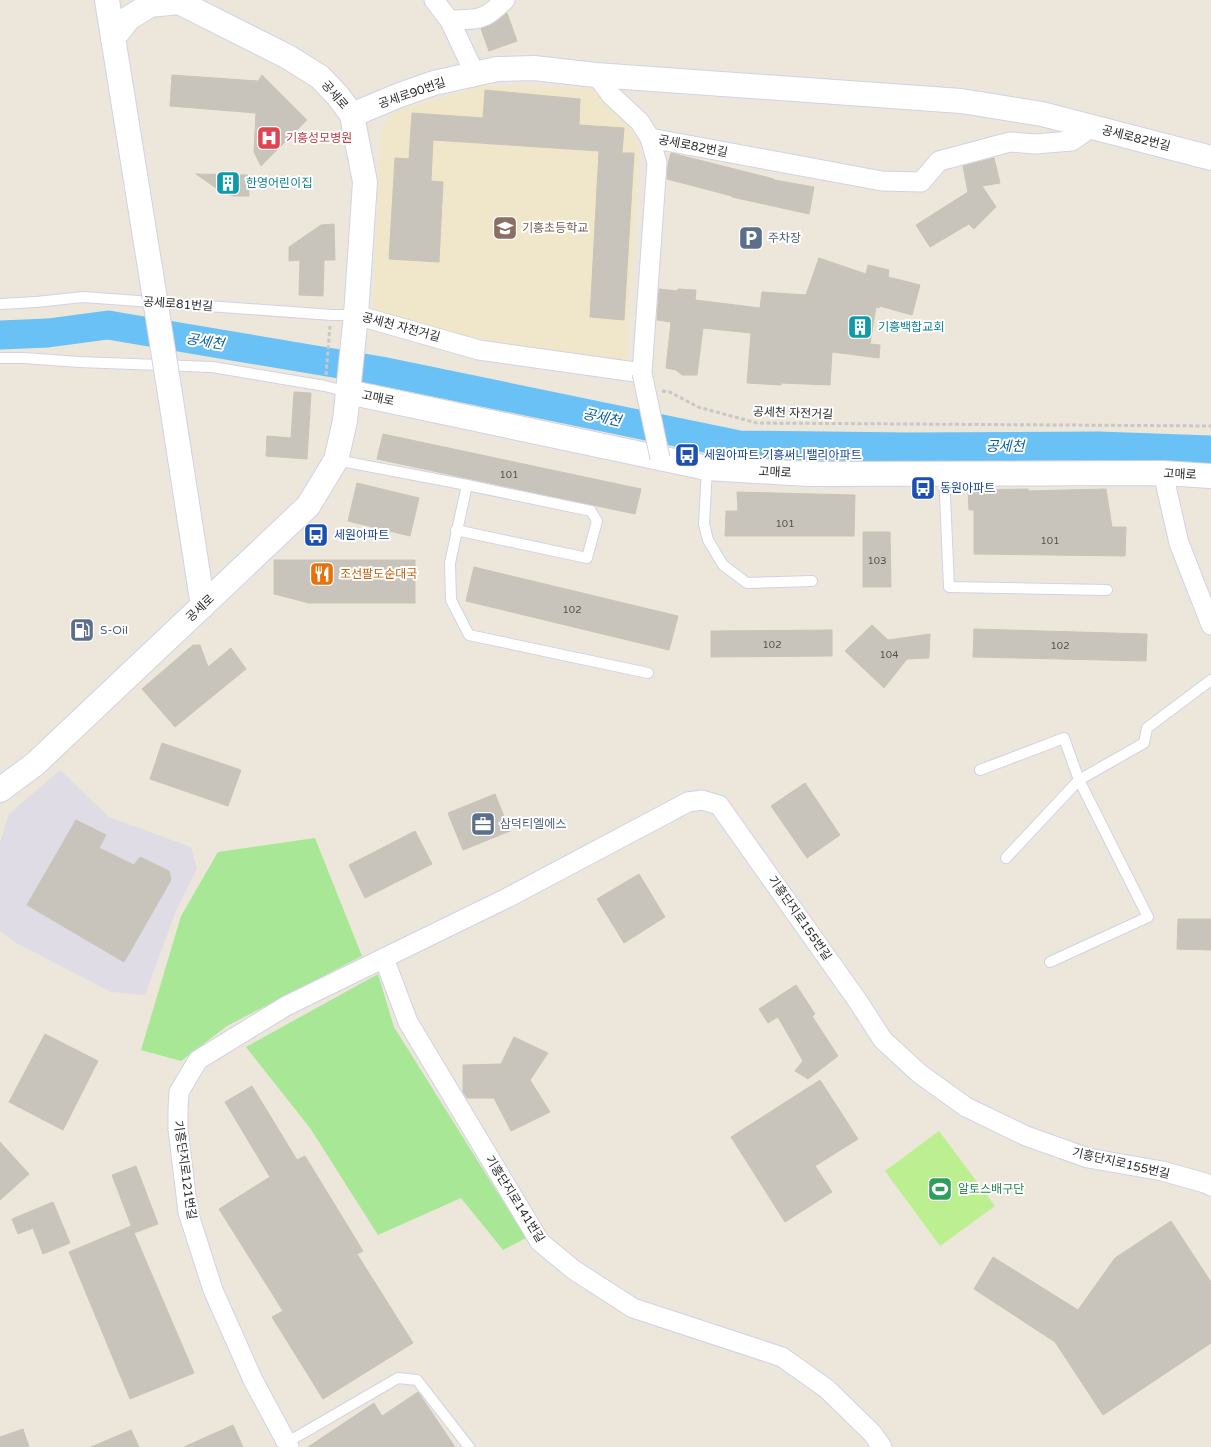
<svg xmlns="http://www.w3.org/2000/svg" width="1211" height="1447" font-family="'Varela Round','Noto Sans KR',sans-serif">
  <rect width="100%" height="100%" fill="#ede7db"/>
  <polygon fill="#e0dce5" points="60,770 109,817 191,847 197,869 176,911 145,995 111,992 16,943 0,931 0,842 9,814"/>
  <polygon fill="#f0e7ca" points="480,85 590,88 626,119 639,150 626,362 513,346 391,319 373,306 381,131 392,112 451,95"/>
  <g fill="#a8e795">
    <polygon points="315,838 362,956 227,1026 181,1061 141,1050 181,916 218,852"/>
    <polygon points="378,974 394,1027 526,1238 503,1250 461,1198 378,1235 310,1128 246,1047"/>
  </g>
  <polygon fill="#bcef90" points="939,1131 995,1206 940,1246 885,1171"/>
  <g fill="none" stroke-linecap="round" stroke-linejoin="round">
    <polyline stroke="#69c1f5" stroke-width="29" points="0,335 48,333 108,325 381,371 739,445 907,447 1098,446 1211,450"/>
  </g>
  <g fill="#c8c4bb" stroke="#c9c4b5">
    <polygon points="507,13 517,41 489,51 481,29 493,24"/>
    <polygon points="172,75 258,81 262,75 307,120 261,166 254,152 256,113 170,106"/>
    <polygon points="485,90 580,99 579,125 624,128 622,153 634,153 624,320 590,317 599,151 433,140 431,181 443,182 439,262 389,259 395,158 409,159 412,113 483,118"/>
    <polygon points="671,153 774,179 774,180 814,187 809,214 732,197 732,196 667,179 668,164"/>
    <polygon points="994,158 1000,183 982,186 996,207 974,229 969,224 930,247 916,225 968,192 963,166"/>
    <polygon points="196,174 248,175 249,196 234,196 223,193"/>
    <polygon points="334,224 335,260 324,260 323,296 299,295 300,260 289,261 289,247 321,225"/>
    <polygon points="819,258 866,274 868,265 889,270 888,277 920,285 912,315 880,306 879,308 876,307 870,344 880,345 879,358 832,352 830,385 781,383 781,385 747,383 751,333 703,328 697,375 682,375 676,370 666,368 671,322 657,320 659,289 677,291 678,289 696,290 695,300 760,308 762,292 806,295"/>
    <polygon points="294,392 311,393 307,459 266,456 267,436 291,438"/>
    <polygon points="383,434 641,489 635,514 377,459"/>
    <polygon points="357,483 419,498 410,536 348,521"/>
    <polygon points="1028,489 1028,491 1106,489 1112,527 1126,527 1125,556 974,554 974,510 969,510 968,490"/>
    <polygon points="737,492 855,495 854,536 725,536 726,511 738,511"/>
    <polygon points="863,532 890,532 891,587 863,587"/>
    <polygon points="274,560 415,560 415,603 309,603 274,594"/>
    <polygon points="474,567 678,616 669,650 466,601"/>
    <polygon points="872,625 888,640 930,634 929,658 907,659 884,688 845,651"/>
    <polygon points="974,629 1147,634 1146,661 973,657"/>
    <polygon points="832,630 832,656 711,657 711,631"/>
    <polygon points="193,645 200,645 208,667 231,648 246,669 175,727 142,689"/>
    <polygon points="162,743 241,770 228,806 150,779"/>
    <polygon points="805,783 840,835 807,858 771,806"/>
    <polygon points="495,794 510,831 463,850 448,813"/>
    <polygon points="76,820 106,835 99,848 134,865 140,857 169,871 171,880 124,962 27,905"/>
    <polygon points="415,831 432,864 365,898 349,865"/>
    <polygon points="639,874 665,917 624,943 597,899"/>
    <polygon points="1178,919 1211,919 1211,950 1177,949"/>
    <polygon points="796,985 815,1014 812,1016 838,1056 808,1079 795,1071 803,1061 778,1017 768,1023 759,1009"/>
    <polygon points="45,1034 98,1061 63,1130 9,1102"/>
    <polygon points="514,1037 548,1053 530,1080 550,1112 511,1131 494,1098 467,1098 463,1092 463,1065 501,1064"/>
    <polygon points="820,1080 858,1139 815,1166 832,1192 785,1222 731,1137"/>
    <polygon points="252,1086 297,1160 305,1156 363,1251 357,1254 413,1343 323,1399 272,1317 283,1311 219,1209 270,1177 225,1102"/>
    <polygon points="0,1142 29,1174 0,1200"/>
    <polygon points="136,1166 158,1224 134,1233 194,1373 130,1399 69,1252 131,1226 134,1233 112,1175"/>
    <polygon points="53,1202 70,1243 43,1254 33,1228 18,1234 12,1219"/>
    <polygon points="1171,1221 1211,1282 1211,1343 1103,1415 1055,1342 974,1289 993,1257 1078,1310 1115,1258"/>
    <polygon points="418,1392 455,1447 308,1447 374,1403 382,1416"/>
    <polygon points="233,1425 243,1447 184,1447"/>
    <polygon points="23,1429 29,1447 0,1447 0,1437"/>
    <polygon points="131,1430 139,1447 91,1447"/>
  </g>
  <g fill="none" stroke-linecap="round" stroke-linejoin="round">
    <defs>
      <g id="service">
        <polyline points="0,304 36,302 83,297 332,315 356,315"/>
        <polyline points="0,358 24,358 79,362 212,367 325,386 348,392"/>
        <polyline points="336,460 467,485 591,511 597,521 587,558 456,530"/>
        <polyline points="707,468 704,524 708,540 723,565 747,583 812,581"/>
        <polyline points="944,473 949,587 1107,590"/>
        <polyline points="467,485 450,563 451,600 469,635 648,673"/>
        <polyline points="980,770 1064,738 1079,780 1144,743 1147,728 1211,680"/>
        <polyline points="1006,858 1079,780 1148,917 1050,962"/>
        <polyline points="286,1443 398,1378 417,1380 469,1447"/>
      </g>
      <g id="minor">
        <polyline points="434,0 450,21 475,74"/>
        <path d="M450,21C459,19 465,20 474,19C487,18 496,8 505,0"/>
        <polyline points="596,75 611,95 640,122 650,138"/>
        <polyline points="356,315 479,350 642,373 657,163 650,138 882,181 921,182 939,161 1010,142 1035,144 1072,141 1092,127"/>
        <polyline points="1163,473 1179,543 1211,625"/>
        <polyline points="384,958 408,1022 540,1242 574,1270 633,1308 782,1357 827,1389 872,1433 882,1447"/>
        <polyline points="289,1447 253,1380 213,1290 188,1212 178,1129 178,1109 179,1092 198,1060 286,1006 507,898 688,802 702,800 719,805 857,1000 883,1040 920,1074 966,1107 1026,1136 1088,1158 1162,1171 1205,1183 1211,1186"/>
      </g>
      <g id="tertiary">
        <polyline points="107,0 151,274"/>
        <polyline points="113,38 129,18 150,5 179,2"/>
        <polyline points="352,115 397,96 434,83 497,69 534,68 596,75 961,101 1042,114 1211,158"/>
        <polyline points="348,392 707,468 808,474 1163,473 1211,476"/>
        <polyline points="170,394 203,606"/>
        <polyline points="0,790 35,764 308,506 336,460 345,421 356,315 365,182 352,115 338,96 320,77 288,57 175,0"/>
      </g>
    </defs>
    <use href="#service" stroke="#d0d2e4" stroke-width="12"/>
    <use href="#minor" stroke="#d0d2e4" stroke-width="21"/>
    <use href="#tertiary" stroke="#d0d2e4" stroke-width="26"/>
    <g stroke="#c8c8c8" stroke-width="3" stroke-dasharray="4 2.5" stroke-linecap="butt">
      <polyline points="326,375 330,326"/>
      <polyline points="662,391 670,392 698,407 757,423 1211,426"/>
    </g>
    <use href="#service" stroke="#fff" stroke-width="10"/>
    <use href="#minor" stroke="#fff" stroke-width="19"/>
    <use href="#tertiary" stroke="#fff" stroke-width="24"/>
    <defs>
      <polyline id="minor-bridge" points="642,373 660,458"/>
      <polyline id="tertiary-bridge" points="151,274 170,394"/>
    </defs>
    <use href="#minor-bridge" stroke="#d0d2e4" stroke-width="21" stroke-linecap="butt"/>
    <use href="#tertiary-bridge" stroke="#d0d2e4" stroke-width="26" stroke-linecap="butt"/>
    <use href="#minor-bridge" stroke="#fff" stroke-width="19"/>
    <use href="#tertiary-bridge" stroke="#fff" stroke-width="24"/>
  </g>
  <defs>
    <symbol id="hospital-square" viewBox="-11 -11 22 22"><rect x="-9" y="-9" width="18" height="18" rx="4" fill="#e0444e" stroke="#fff"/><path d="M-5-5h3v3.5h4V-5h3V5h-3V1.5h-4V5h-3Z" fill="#fff"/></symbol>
    <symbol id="building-square" viewBox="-11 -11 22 22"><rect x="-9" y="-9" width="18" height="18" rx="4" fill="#0f9aa8" stroke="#fff"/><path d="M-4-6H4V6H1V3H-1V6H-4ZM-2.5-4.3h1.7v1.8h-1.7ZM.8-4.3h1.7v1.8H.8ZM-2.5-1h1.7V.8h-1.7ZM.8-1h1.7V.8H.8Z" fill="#fff"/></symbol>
    <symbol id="school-square" viewBox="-11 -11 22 22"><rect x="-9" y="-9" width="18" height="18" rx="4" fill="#8d6e63" stroke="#fff"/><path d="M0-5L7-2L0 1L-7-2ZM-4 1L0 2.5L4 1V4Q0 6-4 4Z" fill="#fff"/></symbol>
    <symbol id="parking-square" viewBox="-11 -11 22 22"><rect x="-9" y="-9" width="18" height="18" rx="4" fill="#5c6f8a" stroke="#fff"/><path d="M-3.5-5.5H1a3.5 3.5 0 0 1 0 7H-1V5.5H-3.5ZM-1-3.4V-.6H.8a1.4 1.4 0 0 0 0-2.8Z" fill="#fff"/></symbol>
    <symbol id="bus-square" viewBox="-11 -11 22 22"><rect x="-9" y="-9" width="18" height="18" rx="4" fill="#1a4fb4" stroke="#fff"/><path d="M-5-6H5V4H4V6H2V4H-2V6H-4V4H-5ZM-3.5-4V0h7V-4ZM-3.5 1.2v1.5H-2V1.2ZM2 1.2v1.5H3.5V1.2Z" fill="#fff"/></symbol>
    <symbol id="restaurant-square" viewBox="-11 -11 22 22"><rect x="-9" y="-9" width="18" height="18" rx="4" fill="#e8710a" stroke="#fff"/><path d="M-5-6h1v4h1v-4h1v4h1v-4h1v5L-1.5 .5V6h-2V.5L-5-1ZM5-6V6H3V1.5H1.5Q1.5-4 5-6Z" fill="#fff"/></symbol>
    <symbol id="fuel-square" viewBox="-11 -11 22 22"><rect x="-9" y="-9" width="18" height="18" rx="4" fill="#5c6f8a" stroke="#fff"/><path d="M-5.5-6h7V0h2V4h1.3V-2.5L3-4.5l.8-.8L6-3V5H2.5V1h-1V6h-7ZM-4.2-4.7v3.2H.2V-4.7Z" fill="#fff"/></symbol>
    <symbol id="office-square" viewBox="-11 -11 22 22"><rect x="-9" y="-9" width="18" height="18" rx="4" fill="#5c6f8a" stroke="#fff"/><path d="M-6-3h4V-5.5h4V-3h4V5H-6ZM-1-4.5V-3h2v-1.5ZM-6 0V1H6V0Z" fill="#fff"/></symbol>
    <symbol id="stadium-square" viewBox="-11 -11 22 22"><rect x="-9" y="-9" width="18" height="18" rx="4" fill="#2e9e5b" stroke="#fff"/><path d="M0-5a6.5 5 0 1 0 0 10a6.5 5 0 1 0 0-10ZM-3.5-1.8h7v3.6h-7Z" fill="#fff"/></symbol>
  </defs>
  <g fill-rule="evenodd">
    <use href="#hospital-square" x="255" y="124" width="28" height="28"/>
    <use href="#building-square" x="214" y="169" width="28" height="28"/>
    <use href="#school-square" x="491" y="214" width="28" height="28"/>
    <use href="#parking-square" x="737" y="224" width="28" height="28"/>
    <use href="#building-square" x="846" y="313" width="28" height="28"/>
    <use href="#bus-square" x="673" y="441" width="28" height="28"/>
    <use href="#bus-square" x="909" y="474" width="28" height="28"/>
    <use href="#bus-square" x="302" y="521" width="28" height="28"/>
    <use href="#restaurant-square" x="308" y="560" width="28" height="28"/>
    <use href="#fuel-square" x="68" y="616" width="28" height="28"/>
    <use href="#office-square" x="469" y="810" width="28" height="28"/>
    <use href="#stadium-square" x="926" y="1175" width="28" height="28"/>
  </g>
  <g text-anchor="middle" stroke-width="4" stroke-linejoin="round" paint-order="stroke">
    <g font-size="10" fill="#52504e">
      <text x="509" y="478">101</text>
      <text x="785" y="527">101</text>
      <text x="1050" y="544">101</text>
      <text x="877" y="564">103</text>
      <text x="572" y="613">102</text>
      <text x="772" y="648">102</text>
      <text x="1060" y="649">102</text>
      <text x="889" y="658">104</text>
    </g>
    <g font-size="12" fill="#2a2a2a" stroke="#fff">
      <text transform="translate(412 93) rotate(-19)" y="4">공세로90번길</text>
      <text transform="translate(335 95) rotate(49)" y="4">공세로</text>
      <text transform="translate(1136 138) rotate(14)" y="4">공세로82번길</text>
      <text transform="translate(693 146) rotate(11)" y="4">공세로82번길</text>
      <text transform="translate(178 304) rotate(4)" y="4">공세로81번길</text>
      <text transform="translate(401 327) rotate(15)" y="4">공세천 자전거길</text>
      <text transform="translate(378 398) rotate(12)" y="4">고매로</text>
      <text transform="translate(793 413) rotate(2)" y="4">공세천 자전거길</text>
      <text transform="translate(775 472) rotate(3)" y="4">고매로</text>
      <text transform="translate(1180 474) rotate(3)" y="4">고매로</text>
      <text transform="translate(200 608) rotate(-43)" y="4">공세로</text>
      <text transform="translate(800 918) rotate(55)" y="4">기흥단지로155번길</text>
      <text transform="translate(1121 1163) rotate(13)" y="4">기흥단지로155번길</text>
      <text transform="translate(185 1170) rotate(82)" y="4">기흥단지로121번길</text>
      <text transform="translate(515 1199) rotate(58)" y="4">기흥단지로141번길</text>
    </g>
    <g font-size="12" fill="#be3a42" stroke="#fff" text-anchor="start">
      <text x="286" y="142">기흥성모병원</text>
    </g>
    <g font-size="12" fill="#0d838f" stroke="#fff" text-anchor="start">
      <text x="246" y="187">한영어린이집</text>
      <text x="878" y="331">기흥백합교회</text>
    </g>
    <g font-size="12" fill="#785e54" stroke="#fff" text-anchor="start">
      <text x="522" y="232">기흥초등학교</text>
    </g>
    <g font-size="12" fill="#4e5e75" stroke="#fff" text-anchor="start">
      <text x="768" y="242">주차장</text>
      <text x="100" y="634">S-Oil</text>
      <text x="500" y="828">삼덕티엘에스</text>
    </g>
    <g font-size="12" fill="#164399" stroke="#fff" text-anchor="start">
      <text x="704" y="459">세원아파트.기흥써니밸리아파트</text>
      <text x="940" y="492">동원아파트</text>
      <text x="334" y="539">세원아파트</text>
    </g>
    <g font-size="12" fill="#c56008" stroke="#fff" text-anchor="start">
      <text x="340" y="578">조선팔도순대국</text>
    </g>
    <g font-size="12" fill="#27864d" stroke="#fff" text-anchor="start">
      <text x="958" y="1193">알토스배구단</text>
    </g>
    <g font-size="14" font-style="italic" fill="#065ca2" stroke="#fff">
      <text transform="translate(205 341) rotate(9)" y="5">공세천</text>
      <text transform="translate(602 417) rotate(12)" y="5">공세천</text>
      <text x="1005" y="451">공세천</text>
    </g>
  </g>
</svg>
